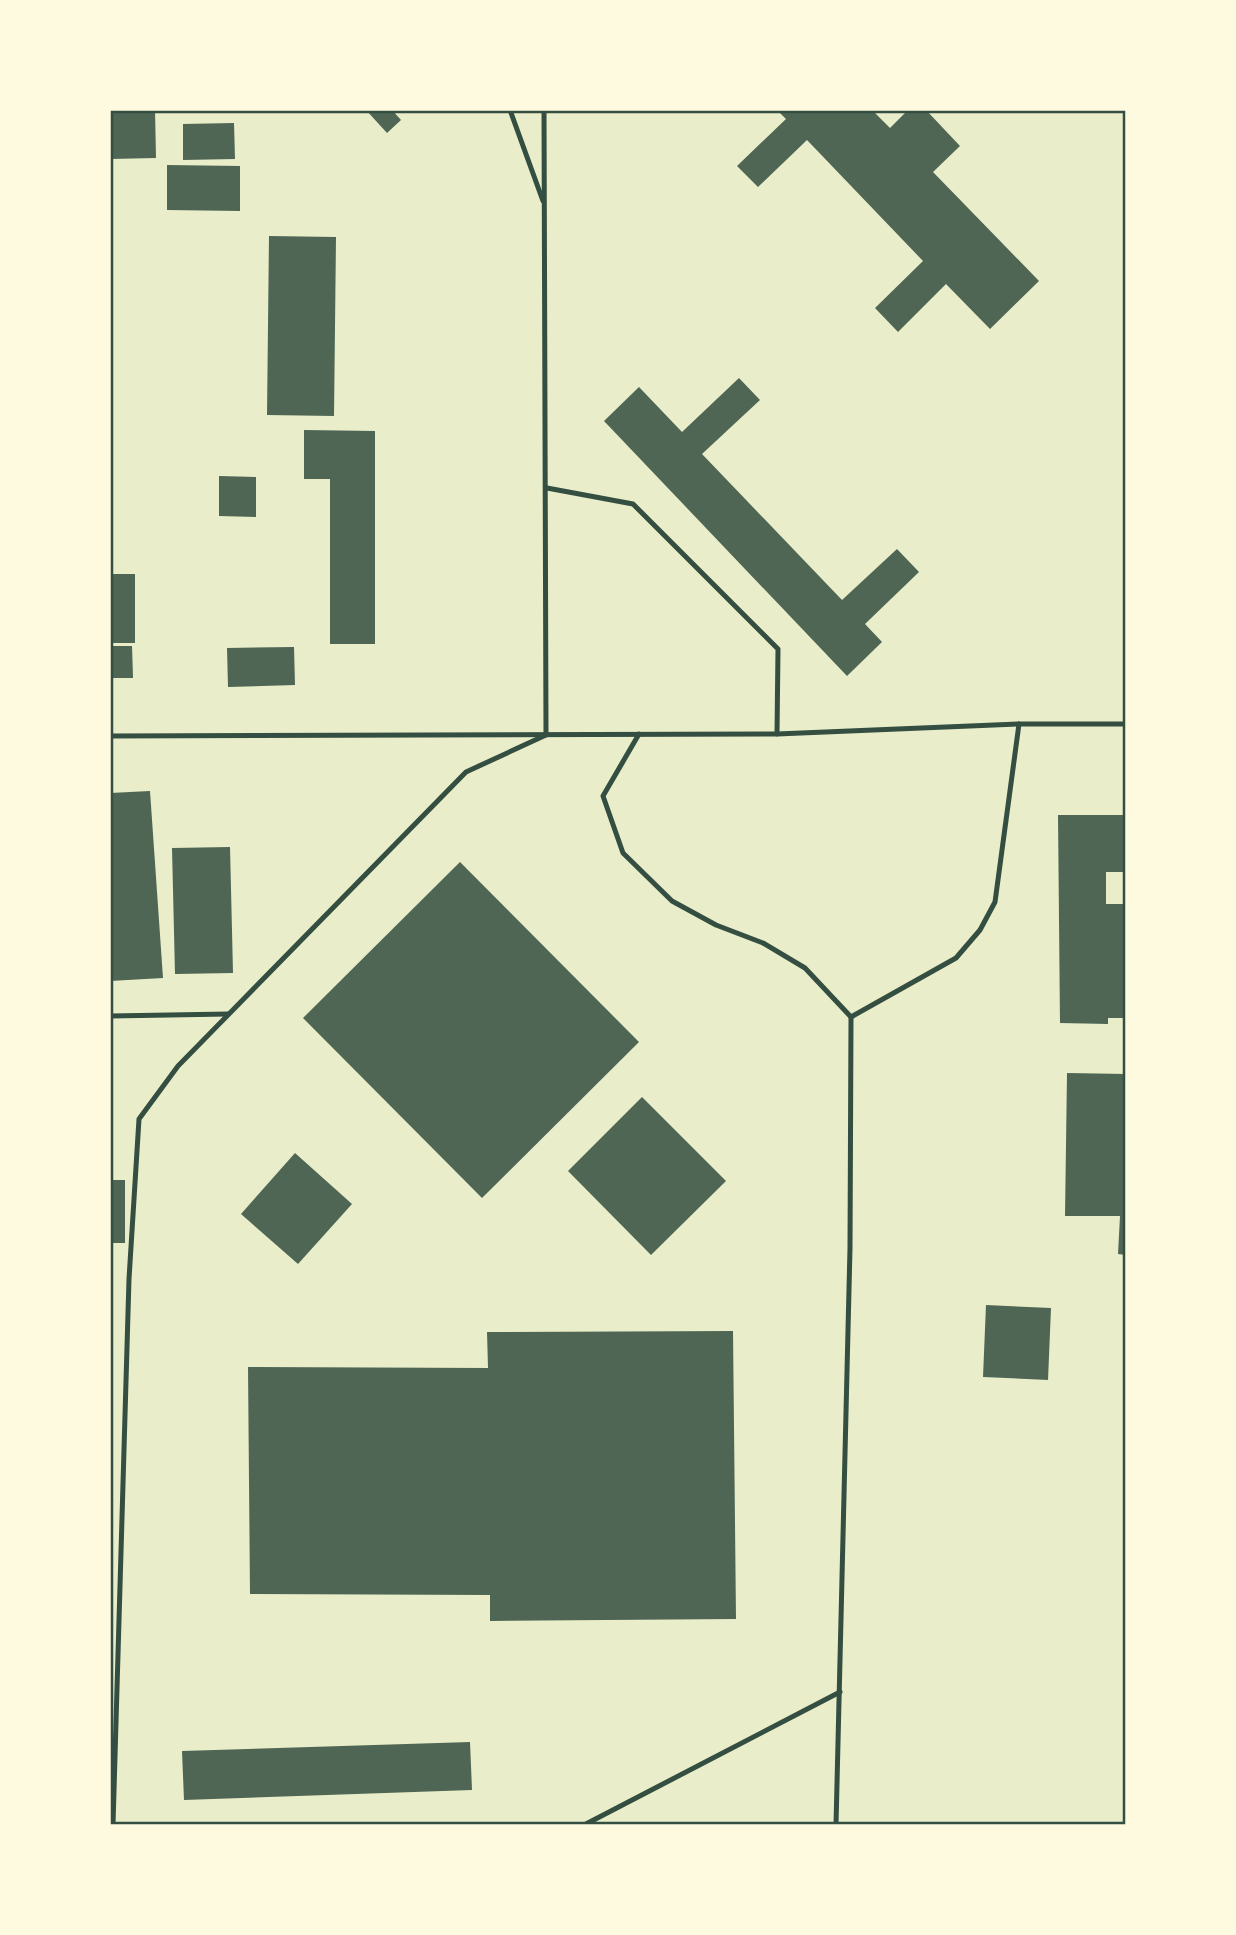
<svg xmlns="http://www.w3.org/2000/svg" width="1236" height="1935" font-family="Quicksand,sans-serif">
  <rect width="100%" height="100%" fill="#e9edc9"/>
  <g fill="#4f6655">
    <polygon points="110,110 155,110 156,158 110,159"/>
    <polygon points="366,110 392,110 401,120 387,133"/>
    <polygon points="777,110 872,110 890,128 908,110 926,110 960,146 933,172 1039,281 990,329 946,284 898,332 875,308 923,261 807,140 758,187 737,166 786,119"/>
    <polygon points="234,123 235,159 183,160 183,124"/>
    <polygon points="167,165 240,166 240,211 167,210"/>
    <polygon points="269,236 336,237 334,416 267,415"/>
    <polygon points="739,378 760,400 702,454 842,600 897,549 919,572 865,624 882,642 847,676 604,421 639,387 682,432"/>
    <polygon points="304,430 375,431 375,644 330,644 330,479 304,479"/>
    <polygon points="219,476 256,477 256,517 219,516"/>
    <rect x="110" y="574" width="25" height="69"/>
    <polygon points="110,646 132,646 133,678 110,678"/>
    <polygon points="294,647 295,685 228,687 227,648"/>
    <polygon points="150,791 163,978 110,981 110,793"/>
    <polygon points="1058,815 1126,815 1126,872 1106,872 1106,904 1126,904 1126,1018 1108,1018 1108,1024 1060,1023"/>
    <polygon points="230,847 233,973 175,974 172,848"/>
    <polygon points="460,862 639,1042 482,1198 303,1018"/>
    <polygon points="1067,1073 1126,1074 1126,1255 1118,1254 1120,1216 1065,1216"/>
    <polygon points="642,1097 726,1181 651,1255 568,1171"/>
    <polygon points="295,1153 352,1204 298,1264 241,1214"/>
    <rect x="110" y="1180" width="15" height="63"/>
    <polygon points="986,1305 1051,1308 1048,1380 983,1377"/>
    <polygon points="733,1331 736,1619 490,1621 490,1595 250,1594 248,1367 488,1368 487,1332"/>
    <polygon points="470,1742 472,1790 184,1800 182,1751"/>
  </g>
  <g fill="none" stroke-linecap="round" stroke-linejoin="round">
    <g stroke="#344e41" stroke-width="5">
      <polyline points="510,110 543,201"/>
      <polyline points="544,110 546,735"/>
      <polyline points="547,488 633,504 778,649 777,734"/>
      <polyline points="639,734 603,796 623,853 672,901 716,925 763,943 805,968 851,1017 850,1248 836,1825"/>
      <polyline points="110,736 777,734 1019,724 1126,724"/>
      <polyline points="110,1016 228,1014"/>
      <polyline points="851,1017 956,958 980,930 995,902 1019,724"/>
      <polyline points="113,1825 129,1279 139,1119 178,1066 466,772 546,735"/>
      <polyline points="584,1825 840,1692"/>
    </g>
  </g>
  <rect width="1236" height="1935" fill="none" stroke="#fefae0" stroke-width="224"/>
  <rect x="112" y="112" width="1012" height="1711" fill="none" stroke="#344e41" stroke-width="2.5"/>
</svg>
